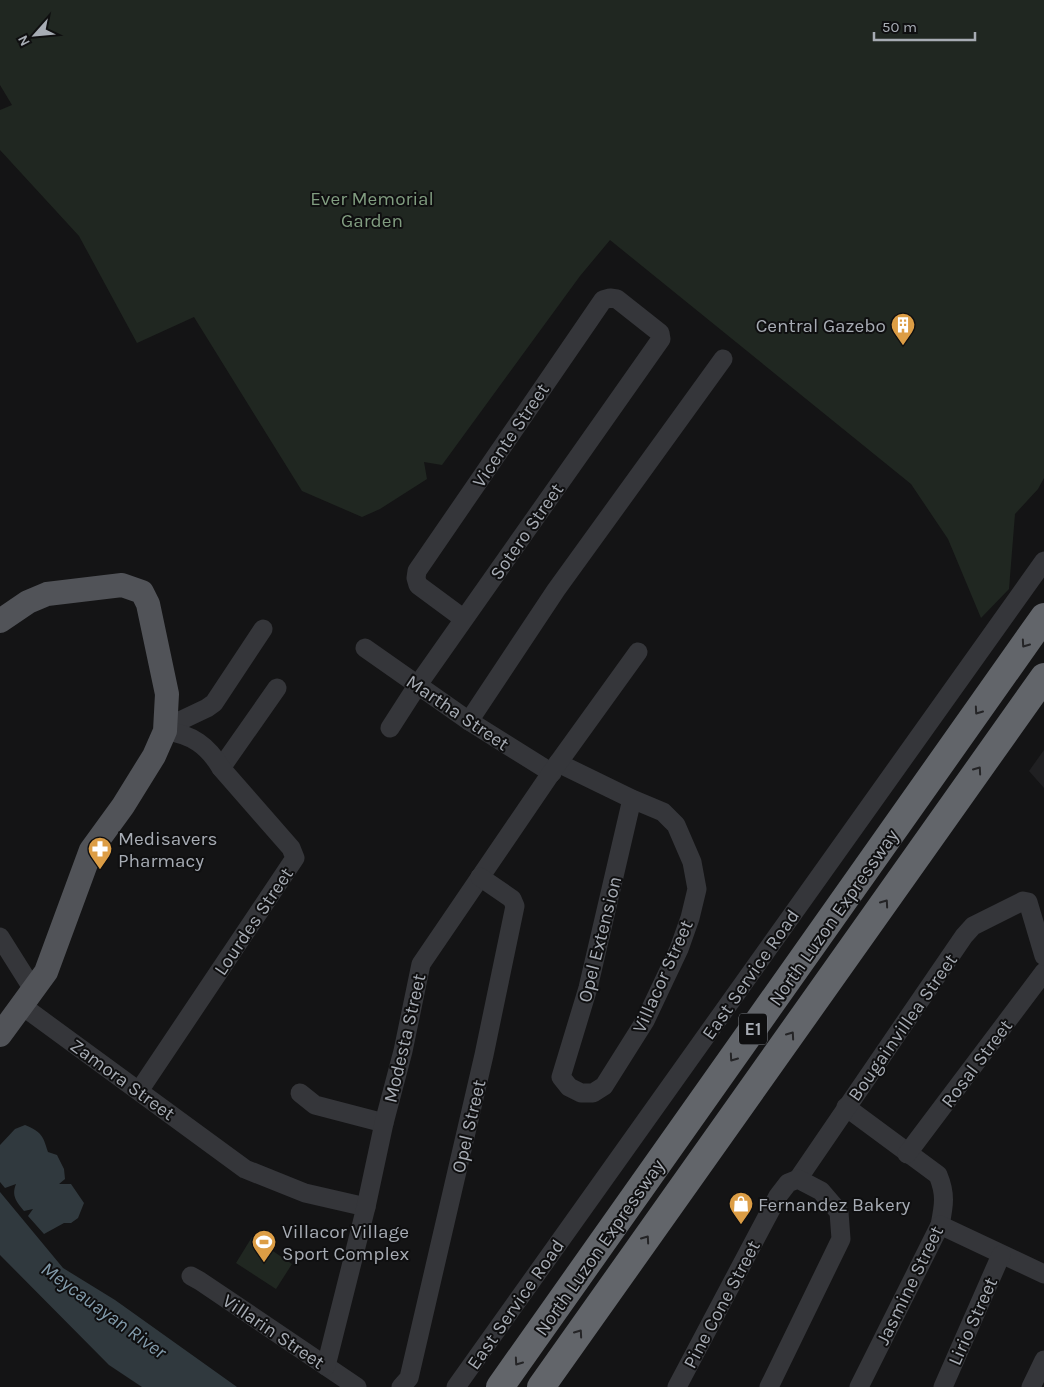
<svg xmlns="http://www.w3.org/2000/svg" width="1044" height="1387" font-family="Karla,sans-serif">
  <rect width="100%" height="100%" fill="#141415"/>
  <polygon fill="#202022" points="1044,750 1044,788 1029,771"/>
  <g fill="#202721">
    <polygon points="0,0 1044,0 1044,478 1038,489 1015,514 1009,589 981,618 948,539 911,484 610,240 580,276 442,465 424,462 427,479 380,509 362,517 302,491 194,317 137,343 79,236 0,150 0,110 12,105 0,85"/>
    <polygon points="252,1237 292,1264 276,1289 236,1263"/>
  </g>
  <g fill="#30393e">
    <path d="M25,1125C42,1132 43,1136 48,1152L57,1155L64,1169L65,1179L59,1184H71L84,1203L78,1218L71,1223H64L44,1234L28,1216L33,1209L24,1211C17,1202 11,1196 16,1184L5,1188L0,1182V1145L15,1129Z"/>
    <polygon points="0,1192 63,1268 115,1300 237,1387 142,1387 109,1365 0,1255"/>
  </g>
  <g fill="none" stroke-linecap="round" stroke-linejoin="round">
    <g stroke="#35363a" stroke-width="19">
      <polyline points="365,648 469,721 552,773"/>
      <polyline points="469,721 556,590 723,359"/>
      <polyline points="167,727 207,708 214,703 263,629"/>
      <polyline points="390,728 417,686 661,339 660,333 617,299 610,298 603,300 417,571 416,578 418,585 464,619"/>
      <polyline points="558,763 632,799 663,812 676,825 692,862 697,889 690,918 679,949 645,1021 604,1086 593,1093 581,1093 569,1087 561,1077 588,988 632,799"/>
      <polyline points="221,768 277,688"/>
      <polyline points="0,937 34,991"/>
      <polyline points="21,1005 245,1169 305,1193 366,1207"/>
      <path d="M139,1091L295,858L291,848L221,768C208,746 192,734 165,731"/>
      <polyline points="300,1093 315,1105 384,1123"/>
      <path d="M846,1107L938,1175C946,1194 944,1205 940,1225L859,1387"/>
      <polyline points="907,1154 1044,972"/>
      <polyline points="798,1179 964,936 973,926 1023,901 1028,902 1044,956"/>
      <polyline points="940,1225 1044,1274"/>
      <polyline points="191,1276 200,1281 357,1387"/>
      <polyline points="326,1366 366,1207 384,1123 403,1051 421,964 558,763 638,652"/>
      <polyline points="401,1387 409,1378 484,1055 515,906 512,899 480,877"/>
      <polyline points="456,1387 1044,561"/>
      <polyline points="677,1387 778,1196 788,1183 798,1179 821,1191 839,1212 841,1239 769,1387"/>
      <polyline points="943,1387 1001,1255"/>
      <polyline points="1031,1387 1044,1360"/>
    </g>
    <polyline stroke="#515358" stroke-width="24" points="0,621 28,602 47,594 122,585 142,592 148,604 167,694 165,731 154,756 123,806 91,850 46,972 0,1035"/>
    <g stroke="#62656a" stroke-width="28">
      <polyline points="500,1387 1044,617"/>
      <polyline points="541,1387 1044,677"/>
    </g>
  </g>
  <defs><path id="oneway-chevron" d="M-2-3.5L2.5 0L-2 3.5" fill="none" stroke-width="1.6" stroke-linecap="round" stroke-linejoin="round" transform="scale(1.25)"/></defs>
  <g stroke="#242426">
    <use href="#oneway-chevron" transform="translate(1025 644) rotate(125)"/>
    <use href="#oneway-chevron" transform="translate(978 711) rotate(125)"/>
    <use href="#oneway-chevron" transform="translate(978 770) rotate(-55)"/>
    <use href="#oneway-chevron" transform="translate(885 903) rotate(-55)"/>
    <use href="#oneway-chevron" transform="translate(791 1035) rotate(-55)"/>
    <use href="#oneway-chevron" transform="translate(733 1058) rotate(125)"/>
    <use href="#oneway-chevron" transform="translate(646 1239) rotate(-55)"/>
    <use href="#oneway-chevron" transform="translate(579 1333) rotate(-55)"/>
    <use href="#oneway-chevron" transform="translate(518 1362) rotate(125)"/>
  </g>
  <defs>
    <symbol id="building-pin" viewBox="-11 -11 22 30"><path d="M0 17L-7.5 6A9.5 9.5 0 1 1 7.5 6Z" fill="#dc9d45" stroke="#0f0f10"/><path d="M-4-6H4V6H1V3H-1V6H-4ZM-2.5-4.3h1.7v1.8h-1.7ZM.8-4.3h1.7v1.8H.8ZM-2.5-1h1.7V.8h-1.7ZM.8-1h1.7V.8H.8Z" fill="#fff"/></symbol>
    <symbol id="pharmacy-pin" viewBox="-11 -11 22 30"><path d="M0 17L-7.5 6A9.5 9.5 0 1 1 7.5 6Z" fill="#dc9d45" stroke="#0f0f10"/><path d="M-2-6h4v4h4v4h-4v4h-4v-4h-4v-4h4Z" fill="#fff"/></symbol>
    <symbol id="shop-pin" viewBox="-11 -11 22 30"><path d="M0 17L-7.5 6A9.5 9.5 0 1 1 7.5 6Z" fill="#dc9d45" stroke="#0f0f10"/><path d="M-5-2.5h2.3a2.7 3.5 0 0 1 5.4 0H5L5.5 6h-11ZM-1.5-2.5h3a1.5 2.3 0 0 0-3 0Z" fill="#fff"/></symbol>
    <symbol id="stadium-pin" viewBox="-11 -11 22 30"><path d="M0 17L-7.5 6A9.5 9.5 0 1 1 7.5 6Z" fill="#dc9d45" stroke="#0f0f10"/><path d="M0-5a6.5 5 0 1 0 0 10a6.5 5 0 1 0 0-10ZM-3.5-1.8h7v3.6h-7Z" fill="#fff"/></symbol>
  </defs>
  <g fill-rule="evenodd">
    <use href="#building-pin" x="889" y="311" width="28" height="38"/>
    <use href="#pharmacy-pin" x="86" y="835" width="28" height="38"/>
    <use href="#shop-pin" x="727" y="1190" width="28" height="38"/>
    <use href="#stadium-pin" x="250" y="1228" width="28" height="38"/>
  </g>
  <g text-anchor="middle" stroke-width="4" stroke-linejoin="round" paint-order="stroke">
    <rect fill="#0f0f10" stroke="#797d83" stroke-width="1" x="739" y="1013.5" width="28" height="31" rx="4"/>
    <g font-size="18" font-weight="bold" fill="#a7acb4">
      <text x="753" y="1035">E1</text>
    </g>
    <g font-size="19" fill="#819d80" stroke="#0f0f10">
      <text x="372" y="205">Ever Memorial<tspan x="372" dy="22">Garden</tspan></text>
    </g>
    <g font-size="19" fill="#a7acb4" stroke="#0f0f10" text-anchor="start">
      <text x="886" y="332" text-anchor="end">Central Gazebo</text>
      <text x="118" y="845">Medisavers<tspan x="118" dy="22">Pharmacy</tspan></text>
      <text x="758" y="1211">Fernandez Bakery</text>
      <text x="282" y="1238">Villacor Village<tspan x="282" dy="22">Sport Complex</tspan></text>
    </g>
    <g font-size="19" fill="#a7acb4" stroke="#0f0f10">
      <text transform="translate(510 435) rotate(-56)" y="7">Vicente Street</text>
      <text transform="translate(526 531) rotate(-55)" y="7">Sotero Street</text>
      <text transform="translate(458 712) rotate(34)" y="7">Martha Street</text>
      <text transform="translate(833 917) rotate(-55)" y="7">North Luzon Expressway</text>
      <text transform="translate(253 921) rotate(-56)" y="7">Lourdes Street</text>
      <text transform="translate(599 939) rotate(-76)" y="7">Opel Extension</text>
      <text transform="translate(750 974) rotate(-55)" y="7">East Service Road</text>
      <text transform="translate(662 976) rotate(-66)" y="7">Villacor Street</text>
      <text transform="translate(902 1027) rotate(-55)" y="7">Bougainvillea Street</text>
      <text transform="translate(404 1038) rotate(-77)" y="7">Modesta Street</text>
      <text transform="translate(976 1063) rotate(-53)" y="7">Rosal Street</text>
      <text transform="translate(123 1079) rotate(36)" y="7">Zamora Street</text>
      <text transform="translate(468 1126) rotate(-77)" y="7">Opel Street</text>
      <text transform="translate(599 1247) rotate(-55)" y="7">North Luzon Expressway</text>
      <text transform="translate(909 1285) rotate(-64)" y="7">Jasmine Street</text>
      <text transform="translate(515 1304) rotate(-55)" y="7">East Service Road</text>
      <text transform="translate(721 1304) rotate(-62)" y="7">Pine Cone Street</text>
      <text transform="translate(972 1321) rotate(-66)" y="7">Lirio Street</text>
      <text transform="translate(274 1331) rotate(34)" y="7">Villarin Street</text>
    </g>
    <g font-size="20" font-style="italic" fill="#829bab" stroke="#0f0f10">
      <text transform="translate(104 1310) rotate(36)" y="7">Meycauayan River</text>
    </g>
  </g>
  <g transform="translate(35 35) rotate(243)" stroke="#0f0f10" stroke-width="4" paint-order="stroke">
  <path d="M0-4L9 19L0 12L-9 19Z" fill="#a7acb4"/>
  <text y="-8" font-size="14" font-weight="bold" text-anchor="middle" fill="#a7acb4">N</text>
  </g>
  <path d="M874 32v8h101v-8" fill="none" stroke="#a7acb4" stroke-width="2.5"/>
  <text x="882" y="32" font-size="15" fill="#a7acb4" stroke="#0f0f10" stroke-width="4" paint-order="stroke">50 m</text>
</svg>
